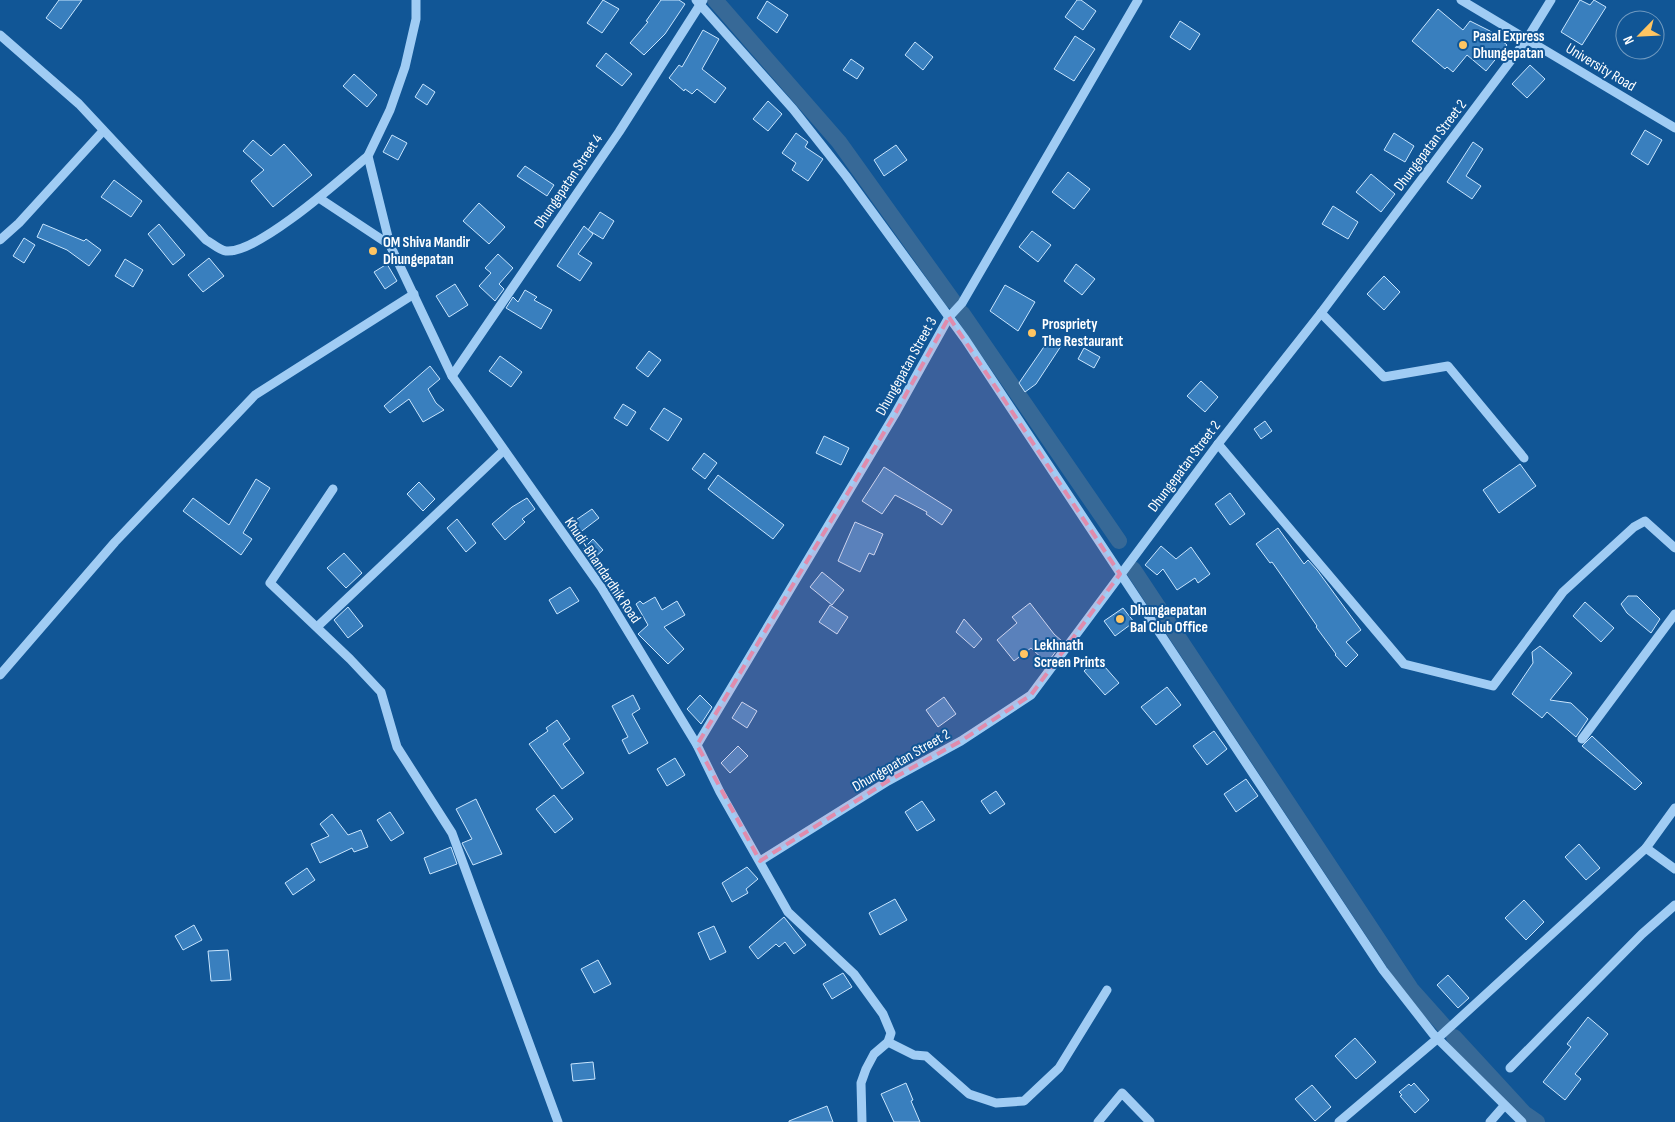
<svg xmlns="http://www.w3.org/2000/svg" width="1675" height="1122" font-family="'Sofia Sans Condensed',sans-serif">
  <rect width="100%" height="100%" fill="#115696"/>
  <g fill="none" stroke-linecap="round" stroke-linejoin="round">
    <g stroke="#376997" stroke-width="16">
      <polyline points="715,0 839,142 953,301"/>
      <polyline points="962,313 1119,541"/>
      <polyline points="1133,569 1411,989 1444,1026"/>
      <polyline points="1454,1037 1524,1113 1537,1122"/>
    </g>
  </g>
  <g fill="#397fbe" stroke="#c8e5fe">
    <polygon points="59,0 82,0 61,29 46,18"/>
    <polygon points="603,0 619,9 602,33 587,23"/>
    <polygon points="661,0 679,0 685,4 665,34 644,55 630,43 648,22 646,21"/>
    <polygon points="1077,0 1081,0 1096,11 1083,30 1065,17"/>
    <polygon points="1580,0 1590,5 1594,0 1606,7 1582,45 1561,32"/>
    <polygon points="767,1 788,15 777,33 757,18"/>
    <polygon points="1438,9 1463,30 1470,21 1490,31 1507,45 1486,71 1467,55 1453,72 1447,67 1445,69 1412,41"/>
    <polygon points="1180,21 1200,34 1190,50 1170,37"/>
    <polygon points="703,30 719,39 702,69 726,88 715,103 697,89 692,94 685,89 684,91 669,78 679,65 682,67"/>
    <polygon points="1075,36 1095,49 1074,81 1054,69"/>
    <polygon points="915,42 933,57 923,70 905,55"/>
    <polygon points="606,53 632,74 622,86 596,66"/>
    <polygon points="851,59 864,68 857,79 843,70"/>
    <polygon points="1530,65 1545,79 1527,98 1512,84"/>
    <polygon points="354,74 377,95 367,107 343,86"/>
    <polygon points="423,84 435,92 427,105 415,97"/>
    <polygon points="768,101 782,114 768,131 753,119"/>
    <polygon points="1645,130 1662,140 1648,165 1631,154"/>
    <polygon points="796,133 808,142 805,147 823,159 808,181 792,170 796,163 782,153"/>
    <polygon points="1394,133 1414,146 1405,162 1384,150"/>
    <polygon points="392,135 407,143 398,160 383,152"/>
    <polygon points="253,140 271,156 284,144 312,175 273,207 251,181 264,170 243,151"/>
    <polygon points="1473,142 1483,149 1466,176 1481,186 1472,199 1447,182"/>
    <polygon points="896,145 907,160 884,176 874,160"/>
    <polygon points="525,166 554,185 547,196 517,176"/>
    <polygon points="1068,172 1090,189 1074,209 1052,192"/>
    <polygon points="1371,174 1395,194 1381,212 1356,192"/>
    <polygon points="114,180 142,201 131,217 101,197"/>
    <polygon points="479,203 505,227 489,244 463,221"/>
    <polygon points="1333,206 1358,222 1348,239 1322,224"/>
    <polygon points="600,212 614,221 603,239 588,230"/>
    <polygon points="43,224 84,241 86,239 101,250 89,266 67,250 37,237"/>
    <polygon points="159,224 185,255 173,265 148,234"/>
    <polygon points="584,226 593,234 578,254 592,263 580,281 557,266"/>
    <polygon points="1032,231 1051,245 1038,262 1019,247"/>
    <polygon points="24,238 35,245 24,263 13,256"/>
    <polygon points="498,254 513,268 499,284 504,289 495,301 479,286 491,273 485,268"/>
    <polygon points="209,258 224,276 203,292 188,275"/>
    <polygon points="125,259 143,270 133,287 115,276"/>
    <polygon points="387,264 397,281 385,289 374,272"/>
    <polygon points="1076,264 1095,279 1082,295 1064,281"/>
    <polygon points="1384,276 1400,292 1384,310 1367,294"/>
    <polygon points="455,284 468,305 449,317 436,296"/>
    <polygon points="1005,285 1035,302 1018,331 990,311"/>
    <polygon points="525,290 537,297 534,300 552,310 541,329 506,308 513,297 518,302"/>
    <polygon points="1050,338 1061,346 1036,384 1025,392 1019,383"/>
    <polygon points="1084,348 1100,357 1094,368 1078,359"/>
    <polygon points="649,351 661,360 648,377 636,368"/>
    <polygon points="500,356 522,372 511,387 489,371"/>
    <polygon points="430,366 440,379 428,389 436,403 444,410 423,422 409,399 390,413 384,406"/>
    <polygon points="1201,381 1218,397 1205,412 1187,396"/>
    <polygon points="623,404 636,412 627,426 614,418"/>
    <polygon points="664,408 682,419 668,441 650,429"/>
    <polygon points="1265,421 1272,431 1261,439 1254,429"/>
    <polygon points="824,436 849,448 841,465 816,453"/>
    <polygon points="704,453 717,463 705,479 692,469"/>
    <polygon points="1520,464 1536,486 1499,513 1483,490"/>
    <polygon points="884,467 952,510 942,525 926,514 927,512 895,495 882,514 862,501"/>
    <polygon points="718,475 784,525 773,539 708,489"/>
    <polygon points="256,479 270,488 243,533 252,539 241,555 183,511 193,498 229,525"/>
    <polygon points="419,482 435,499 423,511 407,494"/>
    <polygon points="1230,493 1245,514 1230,525 1215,504"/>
    <polygon points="527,498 535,509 522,519 525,522 505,540 492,524 512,507"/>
    <polygon points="592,509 599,518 578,534 570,524"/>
    <polygon points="457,519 476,543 466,552 447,528"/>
    <polygon points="855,522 883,534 874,555 869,553 860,572 838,561"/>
    <polygon points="1278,528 1304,564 1308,560 1317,570 1361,630 1346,642 1358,655 1346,667 1335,655 1336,654 1316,627 1317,626 1272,562 1270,563 1256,544"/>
    <polygon points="593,539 603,550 593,559 583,549"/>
    <polygon points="1161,546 1176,559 1191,547 1210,574 1198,583 1195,578 1177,590 1163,569 1157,575 1145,565"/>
    <polygon points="344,553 362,573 346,588 327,568"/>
    <polygon points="822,572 844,590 832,605 810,587"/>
    <polygon points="570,587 579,601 557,614 549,600"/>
    <polygon points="1628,596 1637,596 1660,619 1651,633 1627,613 1621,604"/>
    <polygon points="655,597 662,610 677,601 685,615 664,627 684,649 668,664 638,634 648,625 636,604 640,601 643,604"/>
    <polygon points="1585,602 1614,628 1601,642 1573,616"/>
    <polygon points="1030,603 1054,634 1063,642 1047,663 1031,648 1014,661 997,640 1017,623 1012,617"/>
    <polygon points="830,605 848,617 837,634 819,622"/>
    <polygon points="348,607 363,626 348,638 334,620"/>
    <polygon points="1123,608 1134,622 1115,636 1104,621"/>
    <polygon points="964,619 982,639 974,648 956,632"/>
    <polygon points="1540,646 1572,673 1550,700 1571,703 1588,719 1576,737 1547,712 1542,718 1512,694 1533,663 1532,652"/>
    <polygon points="1098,659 1119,683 1105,695 1084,671"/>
    <polygon points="1167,687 1181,705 1156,725 1141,707"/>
    <polygon points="633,695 640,709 632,714 648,743 629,754 622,740 628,737 612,706"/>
    <polygon points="700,695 712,707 701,724 687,709"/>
    <polygon points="944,697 956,714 938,727 926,710"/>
    <polygon points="742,702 757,711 747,728 732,718"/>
    <polygon points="557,720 570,739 563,744 584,773 562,789 529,744 548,731 546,728"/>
    <polygon points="1214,731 1227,749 1207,765 1193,746"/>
    <polygon points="1592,736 1642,783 1635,790 1582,746"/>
    <polygon points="738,746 748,756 730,773 721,763"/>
    <polygon points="675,758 685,775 667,786 657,769"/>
    <polygon points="1246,779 1258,796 1236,812 1224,794"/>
    <polygon points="996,791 1005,804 990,814 981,801"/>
    <polygon points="554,795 573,819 555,833 536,809"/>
    <polygon points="476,799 502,854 473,865 462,843 472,839 456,809"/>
    <polygon points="922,801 935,820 917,831 905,812"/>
    <polygon points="390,812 404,833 391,841 377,820"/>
    <polygon points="332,814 348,835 361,830 368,847 354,852 352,848 320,863 311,844 329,836 320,824"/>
    <polygon points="1579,844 1600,868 1586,880 1565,857"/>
    <polygon points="451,847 457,864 430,874 424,858"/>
    <polygon points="747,867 758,879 746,889 748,893 732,902 722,883"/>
    <polygon points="307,868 315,880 293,895 285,883"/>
    <polygon points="895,899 907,920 880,935 869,913"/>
    <polygon points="1524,900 1544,922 1526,940 1505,918"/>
    <polygon points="784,917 806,945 794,954 785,942 779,947 776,944 758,959 749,947"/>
    <polygon points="194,925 202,940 183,950 175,936"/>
    <polygon points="714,926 726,952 710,960 698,933"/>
    <polygon points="228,950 231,980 211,981 208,951"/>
    <polygon points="598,960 611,984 594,993 581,969"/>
    <polygon points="843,973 852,987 832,999 823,984"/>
    <polygon points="1448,975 1469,998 1458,1008 1437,985"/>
    <polygon points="1588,1017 1608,1034 1575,1074 1581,1079 1565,1100 1543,1082 1571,1047 1567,1044"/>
    <polygon points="1355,1038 1376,1062 1356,1079 1335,1056"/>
    <polygon points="593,1062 595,1079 573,1081 571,1064"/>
    <polygon points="906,1083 913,1100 911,1101 920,1122 894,1122 881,1094"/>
    <polygon points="1414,1083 1429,1100 1415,1113 1400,1096 1402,1095 1399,1092 1409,1084 1411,1086"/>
    <polygon points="1312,1085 1331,1107 1315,1121 1295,1099"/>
    <polygon points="827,1106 833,1122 789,1122 789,1121"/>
  </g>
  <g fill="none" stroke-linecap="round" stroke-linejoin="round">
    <g stroke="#a0ccf4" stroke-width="9">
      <polyline points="416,0 416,19 405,67 390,110 368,156 390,245 452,376 601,587 697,745 720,792 788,912 854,974 883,1014 891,1033 888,1042 874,1054 866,1069 861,1083 862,1122"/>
      <polyline points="696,0 793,109 846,176 965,339 1383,970 1433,1034 1522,1122"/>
      <polyline points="1461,0 1675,128"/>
      <path d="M0,35L79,104L206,240C212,243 219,250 226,251C258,254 342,178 368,156"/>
      <polyline points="319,198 390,245"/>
      <polyline points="0,240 19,223 103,131"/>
      <polyline points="1321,313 1384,377 1448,366 1524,458"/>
      <polyline points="452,376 619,132 703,0"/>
      <polyline points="1218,444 1404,664 1493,686 1563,592 1634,527 1645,521 1675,548"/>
      <polyline points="333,489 270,583 350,659 381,692 397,747 452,833 558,1122"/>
      <polyline points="317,627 503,451"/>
      <polyline points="0,675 115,542 255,395 414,294"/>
      <polyline points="1582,739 1675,614"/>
      <polyline points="697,745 895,414 949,317 962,303 1138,0"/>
      <polyline points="1646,848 1675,869"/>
      <polyline points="760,861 888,781 961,741 1031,695 1218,444 1321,313 1527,39 1551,0"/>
      <polyline points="888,1042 914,1055 926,1056 969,1094 996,1103 1024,1101 1059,1068 1107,990"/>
      <polyline points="1510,1068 1642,934 1675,905"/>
      <polyline points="1098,1122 1122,1093 1150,1122"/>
      <polyline points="1339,1122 1437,1039 1646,848 1675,808"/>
      <polyline points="1490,1122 1504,1106"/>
    </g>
  </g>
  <path fill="#e08cad" fill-opacity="0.2" stroke="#e08cad" stroke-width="4" stroke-dasharray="10 6" stroke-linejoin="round" d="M949,317L1120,574L1031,695L961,741L888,781L760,861L697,745L895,414Z"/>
  <g fill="#ffc562" stroke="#115696" stroke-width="2">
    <circle cx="1463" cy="45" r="5"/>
    <circle cx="373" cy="251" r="5"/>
    <circle cx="1032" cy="333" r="5"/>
    <circle cx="1120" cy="619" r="5"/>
    <circle cx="1024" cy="654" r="5"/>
  </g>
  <g text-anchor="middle" stroke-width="4" stroke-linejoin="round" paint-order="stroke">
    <g font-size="15" font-weight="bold" fill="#fff" stroke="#115696" text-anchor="start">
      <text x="1473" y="41">Pasal Express<tspan x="1473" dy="17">Dhungepatan</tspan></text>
      <text x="383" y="247">OM Shiva Mandir<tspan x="383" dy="17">Dhungepatan</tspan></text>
      <text x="1042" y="329">Prospriety<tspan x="1042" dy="17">The Restaurant</tspan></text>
      <text x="1130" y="615">Dhungaepatan<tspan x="1130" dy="17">Bal Club Office</tspan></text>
      <text x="1034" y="650">Lekhnath<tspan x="1034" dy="17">Screen Prints</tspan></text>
    </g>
    <g font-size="15" fill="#fff" stroke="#115696">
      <text transform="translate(1601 67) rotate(31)" y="5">University Road</text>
      <text transform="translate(1430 145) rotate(-53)" y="5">Dhungepatan Street 2</text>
      <text transform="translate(568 181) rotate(-56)" y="5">Dhungepatan Street 4</text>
      <text transform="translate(906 366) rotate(-61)" y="5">Dhungepatan Street 3</text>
      <text transform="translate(1184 466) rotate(-53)" y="5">Dhungepatan Street 2</text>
      <text transform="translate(603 570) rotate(56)" y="5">Khudi-Bhandardhik Road</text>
      <text transform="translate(901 760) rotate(-30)" y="5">Dhungepatan Street 2</text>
    </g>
  </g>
  <g transform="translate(1640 35) rotate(246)"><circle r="24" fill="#115696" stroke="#709ac0"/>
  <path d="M0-4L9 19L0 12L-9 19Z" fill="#ffc562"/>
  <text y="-8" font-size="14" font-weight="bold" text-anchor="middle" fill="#ffffff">N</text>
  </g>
</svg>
